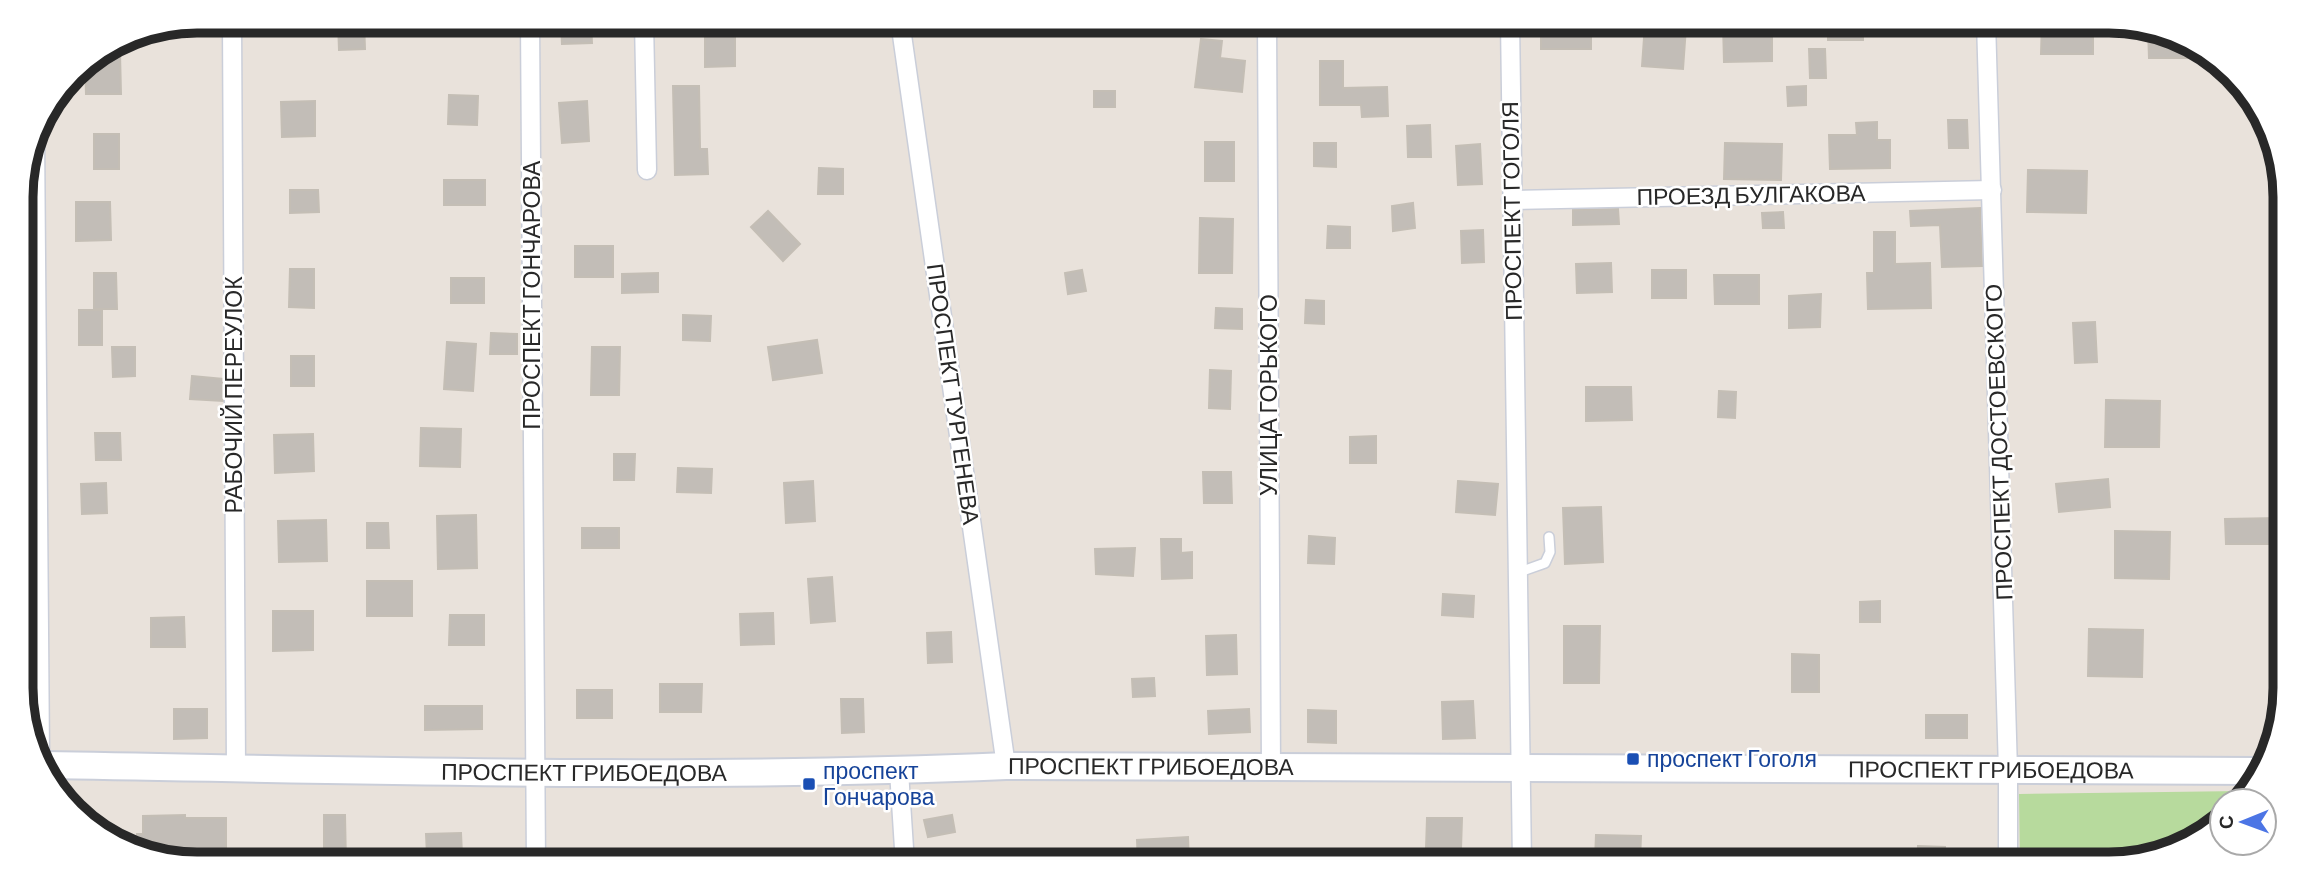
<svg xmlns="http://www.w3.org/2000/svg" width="2306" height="885" font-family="Barlow,sans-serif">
  <rect width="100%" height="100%" fill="#e9e2db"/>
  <polygon fill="#b7da9d" points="2242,791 2235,801 2222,801 2222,819 2216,828 2120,864 2020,864 2019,794"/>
  <g fill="#c2bdb7" stroke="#c4beb5" stroke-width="2">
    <polygon points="338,21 364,21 365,49 339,50"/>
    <polygon points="561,21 591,21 592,43 562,44"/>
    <rect x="1541" y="21" width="50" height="28"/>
    <rect x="1828" y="21" width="35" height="19"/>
    <polygon points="2042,21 2093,21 2093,54 2041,54"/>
    <polygon points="735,23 735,66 705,67 705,24"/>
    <polygon points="1645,24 1686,27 1683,69 1642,66"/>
    <polygon points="1723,24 1772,24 1772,61 1724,62"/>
    <polygon points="2148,28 2166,30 2187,45 2187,58 2149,58"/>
    <polygon points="1201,39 1222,41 1220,58 1245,61 1242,92 1195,87"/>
    <polygon points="1809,49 1825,49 1826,78 1810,78"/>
    <polygon points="100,53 120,53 121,94 86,94 85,62"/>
    <polygon points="1320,61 1343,61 1343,88 1387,87 1388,116 1362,117 1361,105 1320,105"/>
    <polygon points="673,86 699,86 700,149 707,149 708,174 675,175"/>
    <polygon points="1806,86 1806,105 1788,106 1787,87"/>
    <rect x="1094" y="91" width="21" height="16"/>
    <polygon points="449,95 478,96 477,125 448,124"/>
    <polygon points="315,101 315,136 282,137 281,102"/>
    <polygon points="587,101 589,141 562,143 559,103"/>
    <polygon points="1948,120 1967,120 1968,148 1949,148"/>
    <polygon points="1877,122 1877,140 1890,140 1890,168 1830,169 1829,135 1857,135 1856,123"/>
    <polygon points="1430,125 1431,157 1408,157 1407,126"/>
    <rect x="94" y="134" width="25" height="35"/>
    <rect x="1205" y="142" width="29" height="39"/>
    <polygon points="1314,143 1336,143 1336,167 1314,166"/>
    <polygon points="1725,143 1782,144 1781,180 1724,179"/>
    <polygon points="1480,144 1482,184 1458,185 1456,146"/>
    <polygon points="819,168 843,169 843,194 818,194"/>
    <polygon points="2028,170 2087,171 2086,213 2027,212"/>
    <rect x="444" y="180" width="41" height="25"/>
    <polygon points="290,190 318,190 319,212 290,213"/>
    <polygon points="76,202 110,202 111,240 76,241"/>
    <polygon points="1413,203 1415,228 1393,231 1392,206"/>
    <polygon points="1980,208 1982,266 1942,267 1940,225 1911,226 1910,211"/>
    <polygon points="1618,209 1619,224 1573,225 1573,210"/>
    <polygon points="768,211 800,244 783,261 751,227"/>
    <polygon points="1783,212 1784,228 1763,228 1762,213"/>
    <polygon points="1200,218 1233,219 1232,273 1199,273"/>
    <polygon points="1328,226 1350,227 1350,248 1327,248"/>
    <polygon points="1483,230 1484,262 1462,263 1461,231"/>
    <polygon points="1874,232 1895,232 1895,264 1930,263 1931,308 1868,309 1867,273 1874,273"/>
    <rect x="575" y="246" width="38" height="31"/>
    <polygon points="1611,263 1612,292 1577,293 1576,264"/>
    <polygon points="290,269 314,269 314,308 289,307"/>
    <polygon points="1082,270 1086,291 1068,294 1065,273"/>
    <rect x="1652" y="270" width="34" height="28"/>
    <polygon points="94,273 116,273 117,309 94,309"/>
    <polygon points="658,273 658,292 622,293 622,274"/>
    <polygon points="1714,275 1759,275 1759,304 1715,304"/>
    <rect x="451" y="278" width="33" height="25"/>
    <polygon points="1821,294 1820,327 1789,328 1789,296"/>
    <polygon points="1306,300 1324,301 1324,324 1305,323"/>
    <polygon points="1216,308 1242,309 1242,329 1215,328"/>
    <rect x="79" y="310" width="23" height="35"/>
    <polygon points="683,315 711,316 710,341 683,340"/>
    <polygon points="2095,322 2097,362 2075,363 2073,323"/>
    <polygon points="491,333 517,334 517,354 490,354"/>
    <polygon points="817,340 822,373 773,380 768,347"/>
    <polygon points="447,342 476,344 473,391 444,389"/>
    <polygon points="112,347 135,347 135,376 113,377"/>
    <polygon points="592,347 620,347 619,395 591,395"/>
    <rect x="291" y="356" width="23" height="30"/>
    <polygon points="1210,370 1231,371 1230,409 1209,408"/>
    <polygon points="192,376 223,379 223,401 190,399"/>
    <polygon points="1586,387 1631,387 1632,420 1586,421"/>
    <polygon points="1719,391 1736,392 1735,418 1718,417"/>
    <polygon points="2106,400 2160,401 2159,447 2105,447"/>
    <polygon points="421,428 461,429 460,467 420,466"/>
    <polygon points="95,433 120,433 121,460 96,460"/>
    <polygon points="313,434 314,471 275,473 274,435"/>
    <polygon points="1376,436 1376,463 1350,463 1350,437"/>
    <polygon points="614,454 635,454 634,480 614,480"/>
    <polygon points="678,468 712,469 711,493 677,492"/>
    <polygon points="1203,472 1231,472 1232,503 1204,503"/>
    <polygon points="2108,479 2110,507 2059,512 2056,484"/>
    <polygon points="813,481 815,521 786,523 784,483"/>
    <polygon points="1458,481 1498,484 1495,515 1456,512"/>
    <polygon points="106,483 107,513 82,514 81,484"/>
    <polygon points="1601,507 1603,562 1565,564 1563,508"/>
    <polygon points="476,515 477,568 438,569 437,516"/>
    <polygon points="2279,518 2278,544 2226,544 2225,519"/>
    <polygon points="326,520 327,561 279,562 278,521"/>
    <polygon points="367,523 388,523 389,548 367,548"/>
    <rect x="582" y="528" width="37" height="20"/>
    <polygon points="2115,531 2170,532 2169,579 2115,578"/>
    <polygon points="1309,536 1335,538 1334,564 1308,563"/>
    <polygon points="1161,539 1181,539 1181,553 1192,552 1192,578 1162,579"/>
    <polygon points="1135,548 1133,576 1096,574 1095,549"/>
    <polygon points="832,577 835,621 811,623 808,579"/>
    <rect x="367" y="581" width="45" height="35"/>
    <polygon points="1443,594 1474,596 1473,617 1442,615"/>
    <polygon points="1880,601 1880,622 1860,622 1860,602"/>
    <polygon points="273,611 313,611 313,650 273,651"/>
    <polygon points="773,613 774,644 741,645 740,614"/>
    <polygon points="450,615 484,615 484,645 449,645"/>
    <polygon points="184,617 185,647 151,647 151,618"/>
    <polygon points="1564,626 1600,626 1599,683 1564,683"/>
    <polygon points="2089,629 2143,630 2142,677 2088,676"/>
    <polygon points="951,632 952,662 928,663 927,633"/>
    <polygon points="1236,635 1237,674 1207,675 1206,636"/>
    <polygon points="1792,654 1819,655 1819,692 1792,692"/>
    <polygon points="1154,678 1155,696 1133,697 1132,679"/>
    <polygon points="660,684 702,684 701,712 660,712"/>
    <rect x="577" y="690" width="35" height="28"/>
    <polygon points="841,699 863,699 864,732 842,733"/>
    <polygon points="1473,701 1475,738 1443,739 1442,702"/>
    <polygon points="425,706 482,706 482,729 425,730"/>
    <polygon points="174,709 207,709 207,738 174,739"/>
    <polygon points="1249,709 1250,732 1209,734 1208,711"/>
    <polygon points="1308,710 1336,711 1336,743 1308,742"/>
    <rect x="1926" y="715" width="41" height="23"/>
    <polygon points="185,815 185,818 226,818 226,857 199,857 199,855 148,856 144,855 144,848 138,848 137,834 143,834 143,816"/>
    <polygon points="324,815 345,815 346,864 324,864"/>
    <polygon points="952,815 955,832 928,837 924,820"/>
    <polygon points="1427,818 1462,818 1461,849 1426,849"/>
    <polygon points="461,833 462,855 427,855 426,834"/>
    <polygon points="1596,835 1641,836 1640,860 1595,859"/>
    <polygon points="1188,837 1189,864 1138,864 1137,840"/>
    <polygon points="1918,846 1945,847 1944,864 1917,864"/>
  </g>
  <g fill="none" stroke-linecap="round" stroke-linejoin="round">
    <defs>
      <polyline id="lane" points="1517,573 1545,563 1550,552 1549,537"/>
      <g id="street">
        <polyline points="232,21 236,768"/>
        <polyline points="530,21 536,864"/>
        <polyline points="644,21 647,170"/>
        <polyline points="900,21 1006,766"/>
        <polyline points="1267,21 1271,768"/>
        <polyline points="1510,21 1522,864"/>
        <polyline points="1986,21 2008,771 2008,864"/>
        <polyline points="35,134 40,755"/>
        <polyline points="1511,200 1992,190"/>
        <polyline points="899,771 905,864"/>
      </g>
      <g id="secondary">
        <path id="s1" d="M45,765C365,770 686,780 1006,766L2257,771"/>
      </g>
    </defs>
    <use href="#lane" stroke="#caced9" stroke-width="12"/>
    <use href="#street" stroke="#caced9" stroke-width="21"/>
    <use href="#secondary" stroke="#caced9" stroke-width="30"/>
    <use href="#lane" stroke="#fff" stroke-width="9"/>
    <use href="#street" stroke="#fff" stroke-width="18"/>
    <use href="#secondary" stroke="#fff" stroke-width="26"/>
  </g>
  <g fill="#1a4fb4" stroke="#fff" stroke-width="2.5">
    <rect x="1626" y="752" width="14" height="14" rx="3.5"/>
    <rect x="802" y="777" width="14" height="14" rx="3.5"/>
  </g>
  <g text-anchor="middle" stroke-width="5" stroke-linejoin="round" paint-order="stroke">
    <g font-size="23" fill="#282828" stroke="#fff">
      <text transform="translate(1751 195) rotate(-1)" y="8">ПРОЕЗД БУЛГАКОВА</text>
      <text transform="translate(1512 211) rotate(-91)" y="8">ПРОСПЕКТ ГОГОЛЯ</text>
      <text transform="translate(532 295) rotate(-90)" y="8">ПРОСПЕКТ ГОНЧАРОВА</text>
      <text transform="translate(953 394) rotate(82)" y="8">ПРОСПЕКТ ТУРГЕНЕВА</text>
      <text transform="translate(234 395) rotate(-90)" y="8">РАБОЧИЙ ПЕРЕУЛОК</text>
      <text transform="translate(1269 395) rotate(-90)" y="8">УЛИЦА ГОРЬКОГО</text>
      <text transform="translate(1999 442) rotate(-92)" y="8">ПРОСПЕКТ ДОСТОЕВСКОГО</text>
      <text dy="8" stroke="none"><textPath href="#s1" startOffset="1106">ПРОСПЕКТ ГРИБОЕДОВА</textPath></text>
      <text dy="8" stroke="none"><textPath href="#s1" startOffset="1946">ПРОСПЕКТ ГРИБОЕДОВА</textPath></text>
      <text dy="8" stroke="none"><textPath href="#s1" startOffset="539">ПРОСПЕКТ ГРИБОЕДОВА</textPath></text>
    </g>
    <g font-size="23" fill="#164399" stroke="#fff" text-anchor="start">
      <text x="1647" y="767">проспект Гоголя</text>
      <text x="823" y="779">проспект<tspan x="823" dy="26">Гончарова</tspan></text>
    </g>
  </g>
  <path d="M0 0H2306V885H0ZM197 33H2109A164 164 0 0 1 2273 197V688A164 164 0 0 1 2109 852H197A164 164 0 0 1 33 688V197A164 164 0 0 1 197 33Z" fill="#fff" fill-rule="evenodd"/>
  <path fill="none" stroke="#282828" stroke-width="9" d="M197 33H2109A164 164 0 0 1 2273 197V688A164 164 0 0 1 2109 852H197A164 164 0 0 1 33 688V197A164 164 0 0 1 197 33Z"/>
  <g transform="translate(2243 822) rotate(269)"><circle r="33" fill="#ffffff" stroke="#a9a9a9" stroke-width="2"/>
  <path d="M0-5L12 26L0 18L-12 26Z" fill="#4c75e5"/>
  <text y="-10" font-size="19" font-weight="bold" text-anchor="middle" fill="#282828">С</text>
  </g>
</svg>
